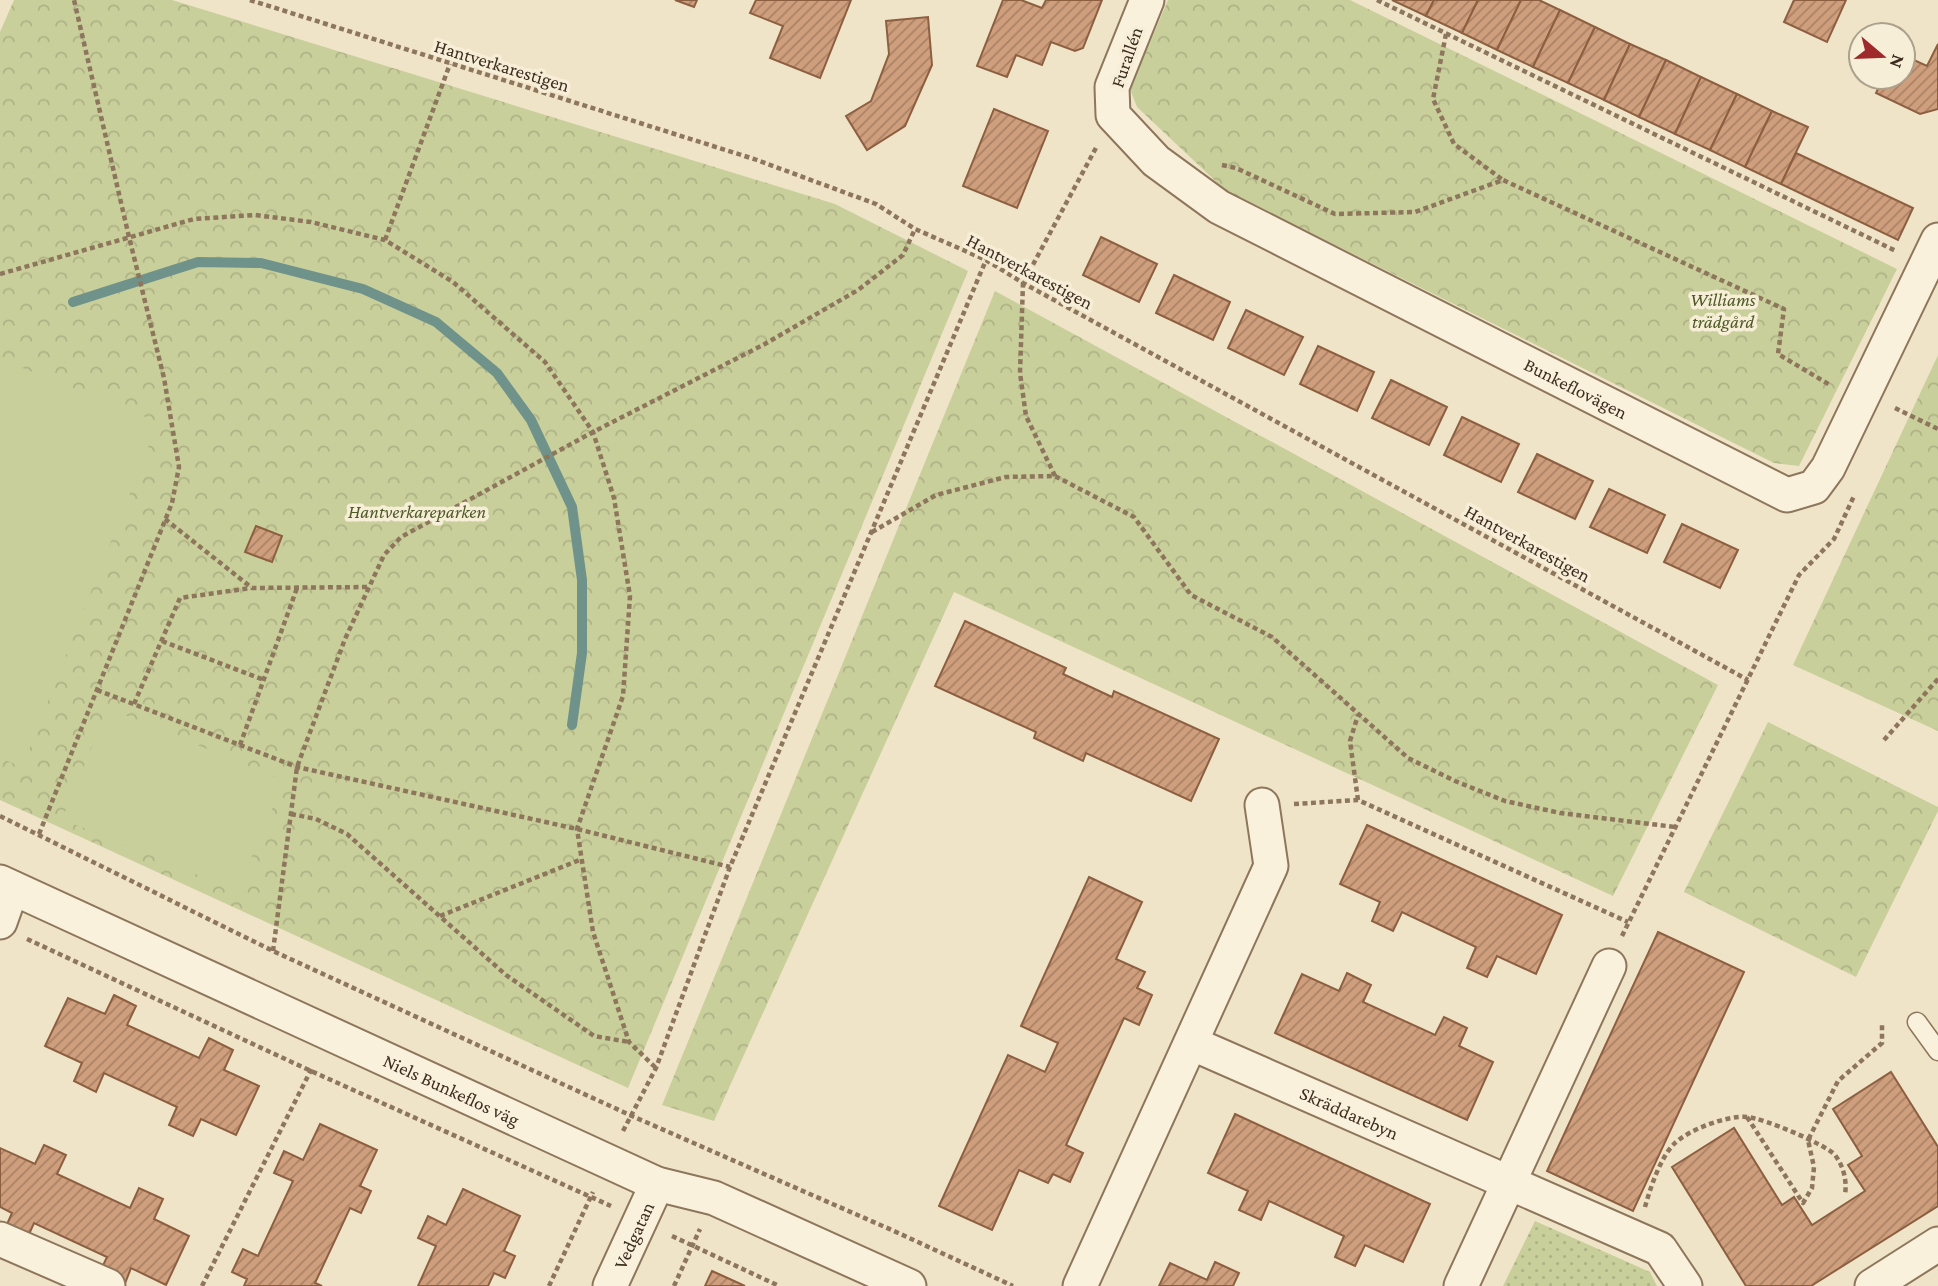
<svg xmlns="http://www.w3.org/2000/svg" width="1938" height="1286" font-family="'Crimson Pro',serif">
  <defs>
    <pattern id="grass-dots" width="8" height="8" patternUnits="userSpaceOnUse" patternTransform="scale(1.75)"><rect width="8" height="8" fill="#c9cf9b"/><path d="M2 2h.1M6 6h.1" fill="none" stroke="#aeb285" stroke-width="1.8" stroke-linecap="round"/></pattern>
    <pattern id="forest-crowns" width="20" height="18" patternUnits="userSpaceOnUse" patternTransform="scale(1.75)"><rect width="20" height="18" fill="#c9cf9b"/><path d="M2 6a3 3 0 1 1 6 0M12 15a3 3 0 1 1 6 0" fill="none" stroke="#aeb285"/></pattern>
    <pattern id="building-hatch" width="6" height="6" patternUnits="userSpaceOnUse" patternTransform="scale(1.75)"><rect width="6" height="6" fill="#cf9f7d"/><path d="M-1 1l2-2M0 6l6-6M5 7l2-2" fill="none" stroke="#a98266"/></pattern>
  </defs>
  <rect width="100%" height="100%" fill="#f0e4c8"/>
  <polygon fill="url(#grass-dots)" points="1535,1221 1650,1272 1657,1286 1503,1286"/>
  <g fill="url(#forest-crowns)">
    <polygon points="14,0 172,0 835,204 968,271 628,1088 0,800 0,32"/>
    <polygon points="1168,0 1350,0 1897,269 1799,466 1774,463 1226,191 1137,107 1130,89"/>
    <polygon points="995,291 1718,685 1613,896 954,592 714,1121 662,1105"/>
    <polygon points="1938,355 1938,731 1793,665"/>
    <polygon points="1768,722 1938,807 1938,811 1856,977 1684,892"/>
  </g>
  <g fill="#c9cf9b">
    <polygon points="0,359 158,422 22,767 0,758"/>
    <polygon points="108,708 284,781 237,891 62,819"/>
  </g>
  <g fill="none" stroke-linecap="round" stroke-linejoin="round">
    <polyline stroke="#6f938a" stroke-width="10" points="73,302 198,262 261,263 363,289 436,322 497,373 531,420 572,507 582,580 582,653 572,725"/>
  </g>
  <g fill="url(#building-hatch)" stroke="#8d5f41" stroke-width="2">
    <polygon points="675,0 697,0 694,7"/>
    <polygon points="756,0 851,0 820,78 770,58 783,26 750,13"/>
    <polygon points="1003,0 1021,0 1042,8 1046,0 1102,0 1083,48 1075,51 1051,42 1042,65 1016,55 1007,77 977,66"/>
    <polygon points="1392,0 1434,0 1426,16"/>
    <polygon points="1434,0 1478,0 1462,33 1426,16"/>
    <polygon points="1478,0 1521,0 1497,50 1462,33"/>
    <polygon points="1521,0 1539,0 1560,10 1533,67 1497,50"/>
    <polygon points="1794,0 1846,0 1827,42 1784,22"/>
    <polygon points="1560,10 1595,27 1568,83 1533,67"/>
    <polygon points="928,17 932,65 905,126 867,150 846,116 871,101 889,54 886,21"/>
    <polygon points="1595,27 1630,44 1604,100 1568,83"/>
    <polygon points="1630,44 1666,60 1639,117 1604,100"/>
    <polygon points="1938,44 1938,109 1920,114 1876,93 1884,77 1903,77 1903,55 1927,66"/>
    <polygon points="1666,60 1701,77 1675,134 1639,117"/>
    <polygon points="1701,77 1737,94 1710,150 1675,134"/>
    <polygon points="1737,94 1772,111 1745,167 1710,150"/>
    <polygon points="994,109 1048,131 1017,208 963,186"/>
    <polygon points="1772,111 1808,127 1781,184 1745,167"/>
    <polygon points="1796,153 1913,208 1898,240 1781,184"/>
    <polygon points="1101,237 1157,264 1139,302 1083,275"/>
    <polygon points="1174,275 1230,302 1213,340 1156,313"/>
    <polygon points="1246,310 1303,337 1284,375 1228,348"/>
    <polygon points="1318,346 1374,372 1357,411 1300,384"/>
    <polygon points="1391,380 1447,407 1429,445 1372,418"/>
    <polygon points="1462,417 1519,444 1501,482 1444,455"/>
    <polygon points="1537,454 1593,481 1575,519 1518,492"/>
    <polygon points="1609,489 1665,515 1647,553 1590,527"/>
    <polygon points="1682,524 1738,550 1720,588 1664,562"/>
    <polygon points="256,526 282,536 272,562 245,552"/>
    <polygon points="965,621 1066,668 1063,674 1112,697 1114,691 1219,739 1191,801 1086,753 1083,761 1034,738 1036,732 935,686"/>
    <polygon points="1367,825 1562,915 1536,974 1497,956 1487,977 1467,968 1476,947 1402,912 1393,931 1372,921 1380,902 1340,884"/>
    <polygon points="1089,877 1142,902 1116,959 1145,972 1137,988 1152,995 1139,1025 1124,1018 1066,1145 1083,1153 1070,1182 1053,1174 1048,1183 1019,1170 992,1230 939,1206 1008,1055 1045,1072 1058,1043 1021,1026"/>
    <polygon points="1658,932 1744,972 1633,1211 1547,1171"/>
    <polygon points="1347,973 1371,985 1363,1002 1435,1035 1444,1017 1467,1028 1459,1046 1493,1062 1467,1120 1275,1033 1302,974 1339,991"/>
    <polygon points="114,995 136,1006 127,1025 199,1058 209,1038 233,1050 224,1070 259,1086 236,1135 201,1119 193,1136 169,1125 177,1107 104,1073 96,1092 74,1081 82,1063 45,1046 68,998 105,1014"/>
    <polygon points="1891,1072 1938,1147 1938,1206 1811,1286 1746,1286 1672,1167 1734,1128 1782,1205 1794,1197 1812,1225 1865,1191 1848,1165 1862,1156 1833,1109"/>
    <polygon points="1235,1114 1430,1204 1403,1262 1365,1245 1355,1266 1335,1257 1344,1236 1269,1201 1261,1220 1239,1210 1248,1191 1208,1173"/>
    <polygon points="320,1124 377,1150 360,1186 371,1191 361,1213 350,1208 315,1283 322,1286 244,1286 247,1279 232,1272 243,1249 258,1256 293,1181 274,1173 284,1151 303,1160"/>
    <polygon points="44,1145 66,1155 57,1174 130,1208 139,1188 163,1199 154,1219 189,1236 166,1285 131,1268 124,1286 99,1274 107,1257 34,1223 26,1241 4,1231 12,1213 0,1207 0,1148 35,1164"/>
    <polygon points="463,1189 520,1216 504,1251 515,1256 505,1278 494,1273 488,1286 418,1286 436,1246 418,1238 428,1216 446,1225"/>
    <polygon points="1215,1262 1239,1273 1233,1286 1159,1286 1170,1263 1207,1280"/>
    <polygon points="712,1271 745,1286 705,1286"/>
  </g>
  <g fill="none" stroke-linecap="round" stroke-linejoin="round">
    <defs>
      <polyline id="service" points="1917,1022 1938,1051"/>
      <g id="minor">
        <path id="s1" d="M1147,0L1112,87L1113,115L1156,161L1219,207L1787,495L1814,487L1828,468L1938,240"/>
        <path id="s2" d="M0,882L657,1184L714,1198L909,1286"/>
        <polyline points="0,922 12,888"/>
        <path id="s3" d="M1191,1043L1660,1249L1685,1286"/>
        <polyline points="0,1239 108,1286"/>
        <path id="s4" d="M610,1286L657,1184"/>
        <polyline points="1080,1286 1271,866 1262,805"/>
        <polyline points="1461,1286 1609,966"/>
        <polyline points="1872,1286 1938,1244"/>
      </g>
    </defs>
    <use href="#service" stroke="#8d765c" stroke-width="21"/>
    <use href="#minor" stroke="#8d765c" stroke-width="37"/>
    <g stroke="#8d765c" stroke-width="4.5" stroke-dasharray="5 3.5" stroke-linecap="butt">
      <polyline points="250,0 754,159 876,204 915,229 986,260 1023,283 1748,680"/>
      <polyline points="1377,0 1896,251"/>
      <polyline points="1446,34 1433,99 1454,144 1503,180"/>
      <polyline points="1222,165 1236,168 1335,214 1415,212 1503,180 1784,309 1778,354 1830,385"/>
      <polyline points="385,240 450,64"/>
      <polyline points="0,274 194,219 255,215 311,222 385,240 453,282 545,362 593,432 614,498 630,596 623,696 577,829 593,932 629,1042 656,1068"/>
      <polyline points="1895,408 1938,429"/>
      <polyline points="1055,476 1026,416 1020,373 1023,283 1097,146"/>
      <polyline points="165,519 252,588 369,587"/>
      <polyline points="872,532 936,495 1006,477 1055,476 1134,517 1191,595 1272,637 1408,758 1455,781 1505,801 1560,813 1675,827"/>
      <polyline points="162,641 264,680"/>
      <polyline points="97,690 297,767 577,829 730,867"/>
      <polyline points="134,704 180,598 251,588"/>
      <polyline points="1884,740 1938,679"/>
      <polyline points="240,745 297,588"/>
      <polyline points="1358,800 1350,741 1358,715"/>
      <polyline points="1294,804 1358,800 1628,922"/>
      <polyline points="291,814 316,819 347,834 506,975 594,1036 629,1042"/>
      <polyline points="0,816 273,951 632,1116 894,1231 1013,1286"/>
      <polyline points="39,834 172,503 179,467 164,378 129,237 74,0"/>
      <polyline points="440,916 582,859"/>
      <polyline points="1622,936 1799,575 1834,539 1854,496"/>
      <polyline points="27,939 311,1071 611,1206"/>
      <polyline points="273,951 297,767 345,639 384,555 401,537 593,432 763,345 858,290 903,255 915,229"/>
      <polyline points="1747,1117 1803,1203 1812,1188 1814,1167 1808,1140 1838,1081 1882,1043 1882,1023"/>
      <polyline points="623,1131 656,1068 730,867 986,260"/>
      <path d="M1645,1207C1650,1189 1660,1158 1674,1144C1688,1130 1727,1115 1747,1117C1763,1118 1825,1144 1835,1155C1844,1167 1847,1181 1845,1195"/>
      <polyline points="672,1236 779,1286"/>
      <polyline points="202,1286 312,1068"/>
      <polyline points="549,1286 593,1192"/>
      <polyline points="674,1286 700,1229"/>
    </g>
    <use href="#service" stroke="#faf1dc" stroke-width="18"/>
    <use href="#minor" stroke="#faf1dc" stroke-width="33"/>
  </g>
  <g text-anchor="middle" stroke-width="7" stroke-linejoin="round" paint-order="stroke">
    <g font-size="19" fill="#3d2e20" stroke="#f7eed8">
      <text transform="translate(1126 57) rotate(-71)" y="7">Furallén</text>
      <text transform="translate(502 65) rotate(17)" y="7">Hantverkarestigen</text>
      <text transform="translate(1030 271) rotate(28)" y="7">Hantverkarestigen</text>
      <text dy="7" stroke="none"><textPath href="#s1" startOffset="663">Bunkeflovägen</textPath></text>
      <text transform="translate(1528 543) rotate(29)" y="7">Hantverkarestigen</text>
      <text dy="7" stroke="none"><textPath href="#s2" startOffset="497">Niels Bunkeflos väg</textPath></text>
      <text dy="7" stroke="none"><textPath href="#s3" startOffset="173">Skräddarebyn</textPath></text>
      <text dy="7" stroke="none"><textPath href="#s4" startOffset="56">Vedgatan</textPath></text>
    </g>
    <g font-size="19" font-style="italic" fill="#4d5a26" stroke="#f7eed8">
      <text x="1723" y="306">Williams<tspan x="1723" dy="22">trädgård</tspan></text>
      <text x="417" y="518">Hantverkareparken</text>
    </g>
  </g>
  <g transform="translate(1882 56) rotate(109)"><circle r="33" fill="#f7eed8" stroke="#ada18e" stroke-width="2"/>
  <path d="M0-5L12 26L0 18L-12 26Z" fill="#9e2a2b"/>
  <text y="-10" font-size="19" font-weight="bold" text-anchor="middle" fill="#3d2e20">N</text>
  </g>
</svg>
